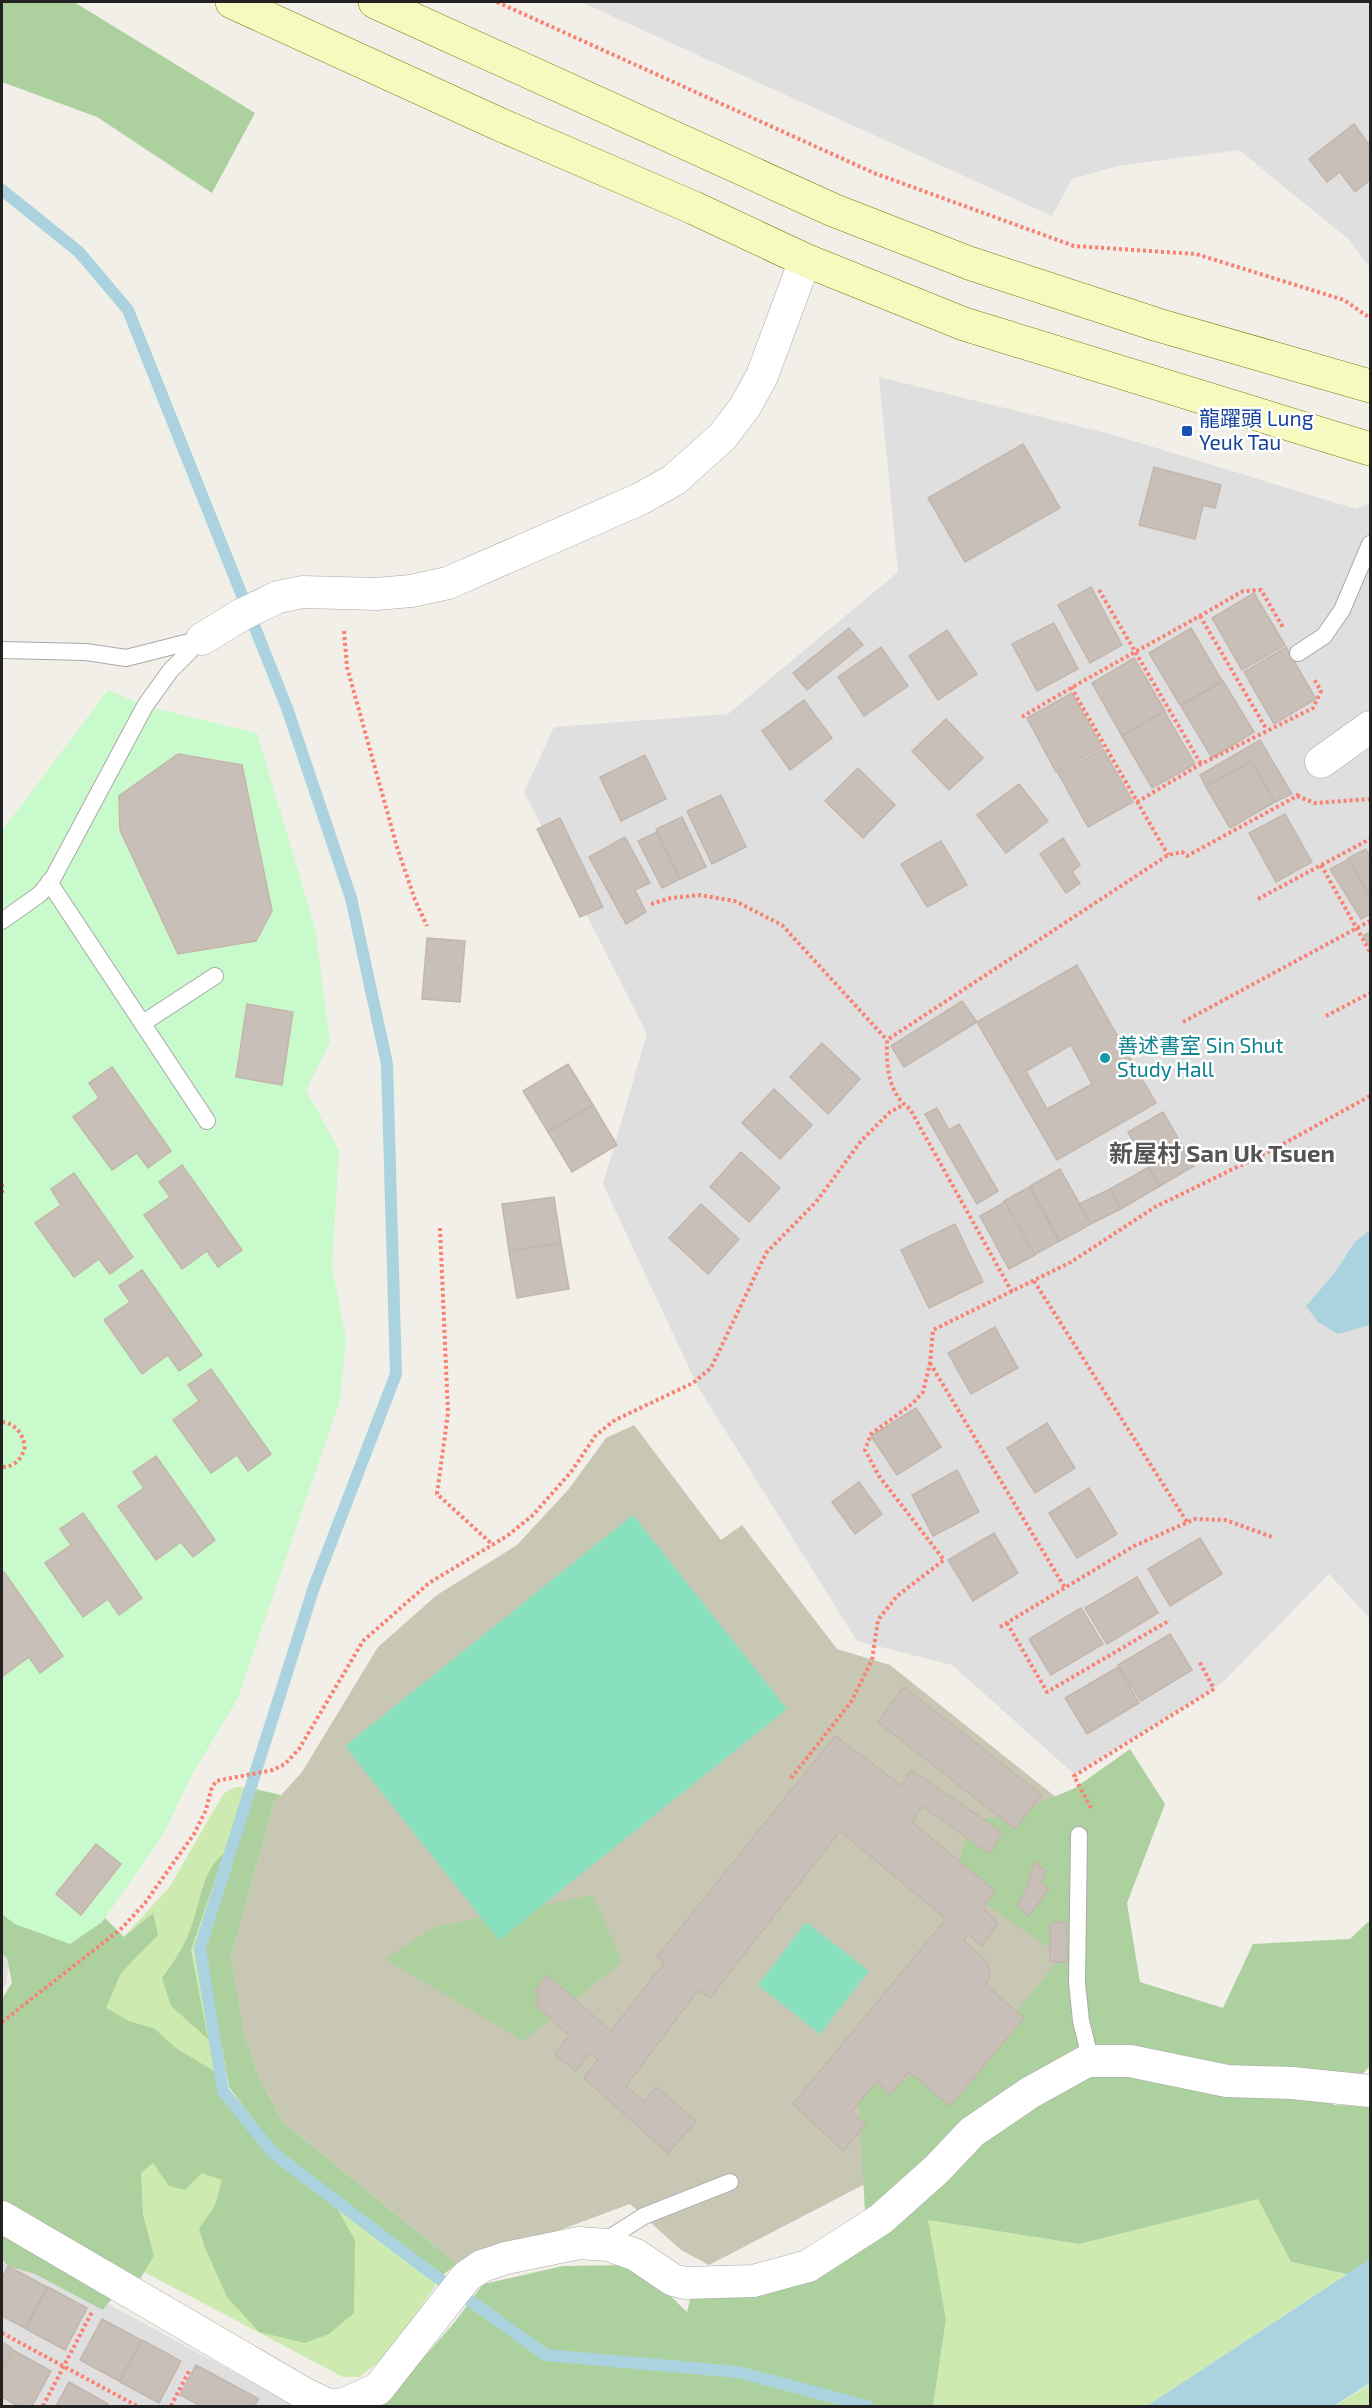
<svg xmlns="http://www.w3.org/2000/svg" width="1372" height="2408" font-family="'Exo 2','Noto Sans SC',sans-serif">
  <rect width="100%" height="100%" fill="#f2efe9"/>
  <g fill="#e0dfdf">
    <polygon points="581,2 1370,2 1370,268 1348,239 1239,150 1117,166 1072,179 1052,216"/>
    <polygon points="879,377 1114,435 1356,509 1370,503 1370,1619 1329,1574 1222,1683 1074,1774 952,1665 857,1641 698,1387 603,1184 647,1034 524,792 554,727 728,714 898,572"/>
    <polygon points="2,1914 15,1924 6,1984 2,1990"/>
    <polygon points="2,2246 296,2406 2,2406"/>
  </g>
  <polygon fill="#c7c7b4" points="634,1425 721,1540 742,1525 837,1649 890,1665 1067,1806 1101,2015 917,2157 709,2265 681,2250 630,2204 552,2233 492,2246 457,2264 283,2122 259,2078 243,2029 231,1957 274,1803 302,1772 378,1647 437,1595 517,1545 568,1490 606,1438"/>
  <g fill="#cdebb0">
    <polygon points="235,1787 245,1787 197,1949 222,2091 272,2155 437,2284 387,2355 360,2377 343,2377 2,2197 2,1999 12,1983 7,1958 2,1954 2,1914 15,1924 124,1937 170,1886 224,1793"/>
    <polygon points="1258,2198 1291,2262 1347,2274 1147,2406 933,2406 946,2319 927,2220 1079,2244"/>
    <polygon points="1370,2384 1370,2406 1335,2406"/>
  </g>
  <g fill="#add19e">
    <polygon points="2,2 74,2 255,113 212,193 97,117 2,82"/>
    <polygon points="1130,1749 1165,1804 1127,1903 1140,1982 1223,2008 1253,1944 1350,1939 1370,1920 1370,2066 1333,2105 1370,2106 1370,2259 1347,2274 1291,2262 1258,2199 1079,2244 928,2220 946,2319 933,2406 381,2406 454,2323 483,2284 563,2266 628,2265 657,2283 687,2312 696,2276 785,2272 866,2229 858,2089 902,2083 977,2019 1017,2012 1061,1956 954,1882 970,1820 1006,1817 1075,1788"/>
    <polygon points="255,1789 281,1795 274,1803 231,1957 244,2032 259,2078 283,2122 457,2264 440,2277 275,2149 229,2087 204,1948"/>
    <path d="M224,1853L191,1950L208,2039L171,2006L162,1978C174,1962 186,1944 192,1925C201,1899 202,1871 224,1853Z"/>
    <polygon points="593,1895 622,1962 523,2041 385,1959 435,1927"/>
    <polygon points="153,1913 158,1935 121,1973 106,2008 129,2021 155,2029 176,2048 217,2073 221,2094 270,2157 337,2208 355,2240 354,2313 329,2334 305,2343 259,2332 227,2297 205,2248 199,2229 215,2205 222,2180 202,2173 185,2190 169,2186 153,2163 141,2173 143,2215 154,2256 140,2279 117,2292 103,2310 35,2274 8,2266 2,2258 2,1999 12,1983 7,1958 2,1954 2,1914 15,1924 105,1918 124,1937"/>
  </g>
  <polygon fill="#c8facc" points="108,690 145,706 257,733 315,928 330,1042 306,1090 339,1150 332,1267 346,1339 340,1400 238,1698 192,1775 163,1835 102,1922 70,1944 15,1924 2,1914 2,831"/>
  <g fill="#88e0be">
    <polygon points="633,1515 787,1709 499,1940 345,1746"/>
    <polygon points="806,1922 869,1971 820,2034 758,1985"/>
  </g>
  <g fill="#aad3df">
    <polygon points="1370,1230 1370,1325 1338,1334 1318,1322 1306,1306 1333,1275 1355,1242"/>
    <polygon points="1370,2259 1370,2383 1334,2406 1147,2406"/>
  </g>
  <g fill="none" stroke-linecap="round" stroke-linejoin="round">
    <polyline stroke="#aad3df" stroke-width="12" points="2,190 79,252 128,310 287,708 351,898 387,1064 396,1374 314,1587 200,1948 223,2091 273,2153 423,2267 546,2355 738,2372 867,2406"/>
  </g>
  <g fill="#c7bfb8" stroke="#c4b6ab" stroke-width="1.5" fill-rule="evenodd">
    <polygon points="1354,124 1370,146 1370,180 1355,192 1340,172 1327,182 1309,159"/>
    <polygon points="1023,444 1060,508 965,562 928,498"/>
    <polygon points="1154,467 1221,485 1215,508 1203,505 1195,539 1139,525"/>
    <polygon points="1091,587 1122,645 1090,663 1058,605"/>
    <polygon points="1254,593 1285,645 1242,670 1212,618"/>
    <polygon points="1054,623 1078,669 1037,691 1012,644"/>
    <polygon points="849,628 863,645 807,690 793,673"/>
    <polygon points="1191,628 1222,681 1180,705 1149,653"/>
    <polygon points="947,630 977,674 938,700 909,656"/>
    <polygon points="881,647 908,686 864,716 838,677"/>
    <polygon points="1286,647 1316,699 1274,724 1244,672"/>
    <polygon points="1134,658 1165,711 1122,736 1092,683"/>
    <polygon points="1223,681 1254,732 1212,758 1181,706"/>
    <polygon points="1072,693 1102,747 1056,772 1027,718"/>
    <polygon points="804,700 832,738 790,770 762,731"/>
    <polygon points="1164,711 1195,764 1152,788 1122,736"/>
    <polygon points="946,719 983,758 949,790 912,751"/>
    <polygon points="1260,740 1292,794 1275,802 1251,761 1206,787 1200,775"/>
    <polygon points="1103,749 1133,802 1088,827 1058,773"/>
    <polygon points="178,754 242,765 272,911 256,941 178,954 120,830 119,796"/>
    <polygon points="645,755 666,799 621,821 600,777"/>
    <polygon points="1251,761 1275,802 1230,828 1206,787"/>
    <polygon points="858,768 895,805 863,838 825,801"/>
    <polygon points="1019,784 1048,821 1006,853 977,815"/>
    <polygon points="721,795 746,847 712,864 687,811"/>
    <polygon points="1285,814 1312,862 1276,882 1249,833"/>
    <polygon points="682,817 706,867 680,879 656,829"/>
    <polygon points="560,818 603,907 580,917 537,829"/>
    <polygon points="657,832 680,879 662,888 638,841"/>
    <polygon points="625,837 650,883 635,890 646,912 626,924 589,857"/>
    <polygon points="1063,838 1080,865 1072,872 1080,883 1066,893 1040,854"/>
    <polygon points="941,841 967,885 927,907 901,864"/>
    <polygon points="1366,849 1370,857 1370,896 1348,858"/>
    <polygon points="1349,859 1370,897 1370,914 1361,919 1330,869"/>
    <polygon points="1370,932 1370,948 1363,936"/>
    <polygon points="427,938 465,941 460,1002 422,999"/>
    <path d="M1077,965L1156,1103L1057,1160L977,1022ZM1071,1045L1092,1084L1047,1109L1026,1071Z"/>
    <polygon points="962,1001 977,1022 904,1067 891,1046"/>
    <polygon points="247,1004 293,1012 282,1085 236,1077"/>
    <polygon points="822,1043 860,1079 828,1114 790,1077"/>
    <polygon points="568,1064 593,1105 548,1132 523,1091"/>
    <polygon points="112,1067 171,1151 148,1168 137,1153 112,1170 73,1117 99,1098 89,1083"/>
    <polygon points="774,1089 812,1125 780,1159 742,1123"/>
    <polygon points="593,1105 617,1145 572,1172 548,1132"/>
    <polygon points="937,1108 949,1130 959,1124 998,1191 977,1204 925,1114"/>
    <polygon points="1163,1112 1194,1166 1160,1186 1128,1132"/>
    <polygon points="741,1152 780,1188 749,1222 710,1187"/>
    <polygon points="182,1165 242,1250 218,1267 207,1251 182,1269 144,1215 170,1197 159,1182"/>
    <polygon points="1149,1167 1160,1186 1121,1209 1110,1189"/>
    <polygon points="1060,1169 1091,1224 1060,1241 1030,1186"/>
    <polygon points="74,1173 133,1257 110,1274 99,1259 74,1277 35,1223 61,1205 51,1189"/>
    <polygon points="1029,1187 1059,1241 1034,1255 1004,1201"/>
    <polygon points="1110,1189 1121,1209 1091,1224 1079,1204"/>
    <polygon points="554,1197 561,1243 509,1251 502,1204"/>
    <polygon points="1005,1202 1035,1255 1009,1269 980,1216"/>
    <polygon points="701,1204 739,1239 708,1274 669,1238"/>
    <polygon points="955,1224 983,1282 929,1308 901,1250"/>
    <polygon points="561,1243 569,1289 517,1298 509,1251"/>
    <polygon points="142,1270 202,1355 179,1371 168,1355 142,1374 104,1320 130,1302 119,1286"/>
    <polygon points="995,1327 1018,1368 971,1394 948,1353"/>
    <polygon points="211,1369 271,1454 248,1471 237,1455 211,1473 173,1420 199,1401 188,1385"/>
    <polygon points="916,1408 941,1447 897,1475 871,1436"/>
    <polygon points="1047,1423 1075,1468 1035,1493 1007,1448"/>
    <polygon points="156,1456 215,1540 193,1557 181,1542 156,1560 118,1506 144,1488 133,1472"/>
    <polygon points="957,1470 979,1512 933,1536 912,1495"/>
    <polygon points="859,1482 882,1514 855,1534 832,1502"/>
    <polygon points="1089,1488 1117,1534 1077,1558 1049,1513"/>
    <polygon points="83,1513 142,1598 119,1615 108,1599 83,1617 45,1563 71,1545 60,1529"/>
    <polygon points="994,1533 1018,1573 973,1601 948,1560"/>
    <polygon points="1200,1538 1222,1574 1170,1606 1148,1569"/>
    <polygon points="4,1572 63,1656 40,1673 29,1657 3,1676 2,1673 2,1573"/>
    <polygon points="1137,1577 1158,1613 1107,1644 1085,1608"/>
    <polygon points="1081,1608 1103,1644 1051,1675 1029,1639"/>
    <polygon points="1170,1634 1192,1670 1141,1701 1118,1665"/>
    <polygon points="1118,1667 1139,1703 1087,1734 1065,1698"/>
    <polygon points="904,1687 1042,1795 1015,1829 878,1722"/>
    <polygon points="835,1736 902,1786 911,1770 1002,1832 990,1854 922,1806 912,1822 995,1891 983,1908 998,1923 982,1946 968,1934 964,1941 987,1962 990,1976 986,1985 1024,2018 950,2106 909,2072 891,2094 877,2082 851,2112 866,2124 843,2151 793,2104 946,1919 840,1831 710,1998 698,1990 626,2086 644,2102 656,2087 696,2121 668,2153 584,2078 598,2059 589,2053 576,2071 555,2054 569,2036 535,2004 539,1996 534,1992 547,1975 611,2031 665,1962 657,1957"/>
    <polygon points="96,1844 121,1864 81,1915 56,1894"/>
    <polygon points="1034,1861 1046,1872 1041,1883 1049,1889 1029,1916 1017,1906 1027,1888"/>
    <polygon points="1050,1922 1067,1923 1067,1962 1050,1962"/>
    <polygon points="8,2266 47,2287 25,2328 2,2316 2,2279"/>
    <polygon points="48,2287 87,2308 65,2350 26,2329"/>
    <polygon points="102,2319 141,2340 119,2381 80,2360"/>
    <polygon points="142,2340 181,2361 159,2403 120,2382"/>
    <polygon points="2,2342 12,2348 2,2368"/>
    <polygon points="13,2350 51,2371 32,2406 18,2406 2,2397 2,2371"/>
    <polygon points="196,2365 259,2399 254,2406 201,2406 180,2395"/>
    <polygon points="69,2382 108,2404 106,2406 56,2406"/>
  </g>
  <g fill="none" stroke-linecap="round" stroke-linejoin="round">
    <defs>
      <g id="lane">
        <polyline points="2,650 86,652 126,658 201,639"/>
        <polyline points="1298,653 1324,636 1342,610 1370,544"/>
        <polyline points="49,882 207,1121"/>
        <polyline points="2,921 40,894 53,878 145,706 170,671 202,639"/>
        <polyline points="143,1023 215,976"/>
        <polyline points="1079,1835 1077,1983 1081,2021 1091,2061"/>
        <polyline points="601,2243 644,2216 730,2182"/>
      </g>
      <g id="street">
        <polyline points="202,639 241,615 278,597 303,592 376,594 411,591 448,583 640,499 674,480 722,437 745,407 762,376 805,260"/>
        <polyline points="1321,762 1370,727"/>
        <polyline points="2,2217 305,2394 328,2405 344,2404 378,2389 466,2277 482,2266 506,2258 579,2243 608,2245 636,2255 673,2280 685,2283 753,2281 808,2266 881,2219 937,2169 972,2132 1031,2092 1087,2061 1130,2061 1227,2081 1292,2083 1370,2091"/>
      </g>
      <g id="secondary">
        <polyline points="232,2 501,125 694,208 805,260 964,324 1370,449"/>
        <polyline points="375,2 833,210 969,263 1158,325 1370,386"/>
      </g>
    </defs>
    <use href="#lane" stroke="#a9a9a9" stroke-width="18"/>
    <use href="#street" stroke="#a9a9a9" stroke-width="33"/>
    <use href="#secondary" stroke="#707d05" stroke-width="34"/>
    <g stroke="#fa8072" stroke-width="4" stroke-dasharray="3 3" stroke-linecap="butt">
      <polyline points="497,2 874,173 1074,246 1196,254 1344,300 1370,318"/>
      <polyline points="1099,590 1201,764"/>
      <polyline points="1200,616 1267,730"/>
      <polyline points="344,631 347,667 397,847 415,900 427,926"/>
      <polyline points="1071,687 1168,855"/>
      <path d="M1022,717C1094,673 1170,634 1243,591L1261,590L1284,629"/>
      <polyline points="1297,796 1315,803 1370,799"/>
      <polyline points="1137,802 1201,764 1313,708 1321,691 1314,679"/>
      <polyline points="1321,865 1370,952"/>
      <polyline points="1258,899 1370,839"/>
      <polyline points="651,904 671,898 700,895 735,901 782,925 887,1040"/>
      <polyline points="1326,1016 1370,993"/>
      <polyline points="1183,1022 1370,921"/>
      <polyline points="2,1184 2,1195"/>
      <polyline points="440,1228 448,1413 437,1494 493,1545"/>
      <polyline points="1034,1281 1187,1522"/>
      <path d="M1012,1292L910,1109C888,1094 886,1065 887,1040L1168,855L1182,852L1187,856L1297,796L1300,792"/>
      <polyline points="930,1363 1065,1588"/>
      <path d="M2,1422C16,1424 22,1433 25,1446C22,1459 15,1467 2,1467"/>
      <polyline points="1007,1623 1047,1692 1170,1620"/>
      <polyline points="1000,1627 1134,1546 1195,1519 1226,1520 1272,1537"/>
      <polyline points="791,1778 851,1702 872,1660 878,1620 897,1596 944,1560 879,1476 865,1450 871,1434 912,1404 923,1392 930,1363 933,1330 1071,1262 1155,1207 1274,1149 1370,1096"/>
      <polyline points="1091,1808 1074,1776 1214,1689 1199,1661"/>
      <polyline points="2,2022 122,1928 145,1903 194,1834 206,1810 211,1790 216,1781 273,1770 285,1764 299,1749 363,1641 429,1583 507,1536 533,1515 571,1472 596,1435 615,1420 693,1383 711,1368 766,1253 816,1202 861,1141 890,1112 903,1105"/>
      <polyline points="2,2333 137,2406"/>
      <polyline points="43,2406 92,2312"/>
      <polyline points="171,2406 190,2369"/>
    </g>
    <use href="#lane" stroke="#fff" stroke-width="16"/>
    <use href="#street" stroke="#fff" stroke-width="32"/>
    <use href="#secondary" stroke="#f7fabf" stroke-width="33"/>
  </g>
  <rect fill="#1a4fb4" stroke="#fff" stroke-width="2" x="1181" y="425" width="12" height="12" rx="3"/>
  <circle fill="#0f9aa8" stroke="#fff" stroke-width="2" cx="1105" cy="1058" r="6"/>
  <g text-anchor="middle" stroke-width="5" stroke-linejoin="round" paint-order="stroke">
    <g font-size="21" fill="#164399" stroke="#fff" text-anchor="start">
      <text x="1199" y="426">龍躍頭 Lung<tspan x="1199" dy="24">Yeuk Tau</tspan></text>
    </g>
    <g font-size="21" fill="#0d838f" stroke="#fff" text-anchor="start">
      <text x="1117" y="1053">善述書室 Sin Shut<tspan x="1117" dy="24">Study Hall</tspan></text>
    </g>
    <g font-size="24" font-weight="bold" fill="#555" stroke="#fff">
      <text x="1222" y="1162">新屋村 San Uk Tsuen</text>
    </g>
  </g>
  <rect width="1372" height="2408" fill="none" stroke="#222222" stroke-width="6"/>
</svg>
